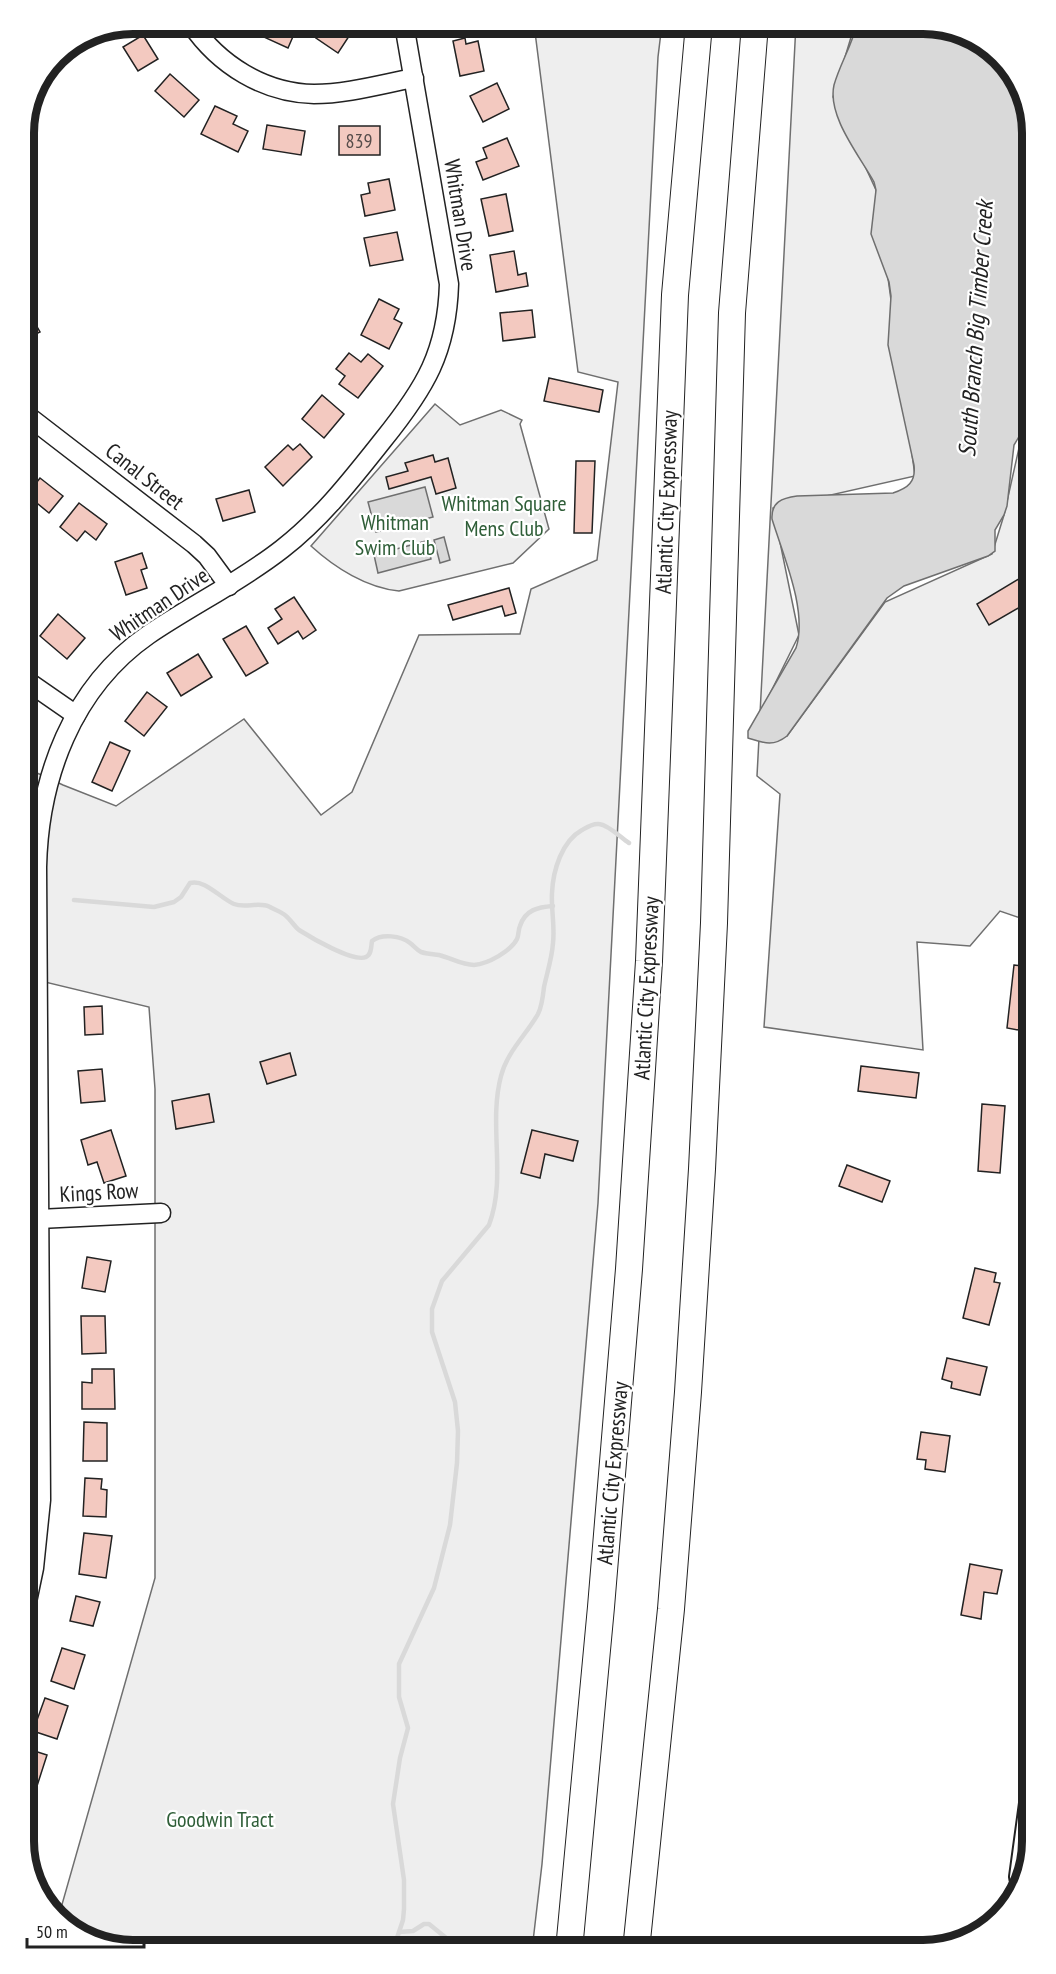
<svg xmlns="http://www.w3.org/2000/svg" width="1056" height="1974" font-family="'PT Sans Narrow',sans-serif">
  <rect width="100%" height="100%" fill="#fff"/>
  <g fill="#eee" stroke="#6f6f6f" stroke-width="1.5">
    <polygon points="534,24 662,24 658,57 598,1203 542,1864 532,1950 126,1950 72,1931 59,1915 155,1578 155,1089 149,1007 24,977 24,767 63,785 116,806 244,719 321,815 352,792 419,635 520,634 531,589 597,560 618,382 578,372"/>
    <polygon points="796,24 855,24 833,97 876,190 915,476 773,508 799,635 760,714"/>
    <path d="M435,404L460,425L501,410L522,420L520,424L549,529L513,563L399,591C367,588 335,568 311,546Z"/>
    <polygon points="1032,425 1032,922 1000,911 970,946 917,942 923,1050 764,1027 780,794 757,776 759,738 787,736 885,602 992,554 1004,515 1023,430"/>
  </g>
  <g fill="#d9d9d9" stroke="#6f6f6f" stroke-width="1.5">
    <path d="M857,24H930L989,46L1024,91L1032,133V425L1023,430L1014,445L1007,506L1004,515L995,530V551L988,556L904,586L887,598L787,736C773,747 764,743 748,738V731L796,648C808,611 783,555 772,519C771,502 782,498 797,496L893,493C908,488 916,482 914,465L888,345L891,296L889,282L871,234L876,190L874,182C859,155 827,116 834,85C840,64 852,45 857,24Z"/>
    <polygon points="425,487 433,517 376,532 368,502"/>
    <polygon points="444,537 450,560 440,563 434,540"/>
    <polygon points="426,541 431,559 378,573 374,555"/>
  </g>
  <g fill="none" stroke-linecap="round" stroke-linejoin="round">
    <g stroke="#d9d9d9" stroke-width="4.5">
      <path d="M74,900L154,907L174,902L181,897L190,883C205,879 220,898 234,904C246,909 258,901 270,907C275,910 282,912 286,916C291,920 294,926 299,930C310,937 354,963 366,957C372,954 371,946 372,941C382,933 401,936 410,943C414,946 417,950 421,952C427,954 433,954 439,955C451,958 462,965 474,965C488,964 511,951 517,939C519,935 518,930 520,926C525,910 538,907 553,906"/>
      <polyline points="399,1932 413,1931 424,1924 429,1924 461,1950"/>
      <path d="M393,1950L403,1920L404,1909V1880L393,1804L400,1758L408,1728L399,1697V1664L434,1588L450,1525L457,1463L458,1431L455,1402L432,1332V1309L442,1281L489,1225C507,1177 488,1125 501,1076C507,1052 526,1035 538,1014C542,1006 543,996 544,987C547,973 552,958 553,943C555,926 551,909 552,893C553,870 562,841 582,830C587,827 593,823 599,824C609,825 621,838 629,843"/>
    </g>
  </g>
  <g fill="#f3c9c0" stroke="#222" stroke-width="1.5">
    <polygon points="257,24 295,24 298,25 288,48 253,32"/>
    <polygon points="326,24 357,24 338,53 316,38"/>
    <polygon points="143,35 158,59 138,71 123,47"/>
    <polygon points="465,38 466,44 478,41 484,71 460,76 453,41"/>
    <polygon points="170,74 199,100 184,117 155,91"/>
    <polygon points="497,83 509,109 483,122 470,96"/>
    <polygon points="215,106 237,116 233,124 248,131 238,152 201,134"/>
    <polygon points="267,125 305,131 301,155 263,149"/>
    <rect x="339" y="126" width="41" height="29"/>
    <polygon points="507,138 519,166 483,180 476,162 487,158 483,148"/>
    <polygon points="389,179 395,210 365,216 361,195 370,193 368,183"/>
    <polygon points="506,194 513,231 489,236 481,199"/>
    <polygon points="397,232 403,260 370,266 364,238"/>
    <polygon points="514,251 518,275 526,273 528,286 496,292 490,255"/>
    <polygon points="379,299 399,309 394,319 402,323 389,349 361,335"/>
    <polygon points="24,304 40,332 24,340"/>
    <polygon points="532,310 535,337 503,341 500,313"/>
    <polygon points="349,353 361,362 368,354 383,366 358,398 339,384 345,376 336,369"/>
    <polygon points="549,378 603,390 599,412 544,401"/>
    <polygon points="322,395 344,414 324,438 302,419"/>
    <polygon points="300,444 312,457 283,486 265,467 288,445 293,450"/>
    <polygon points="433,455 435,462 448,458 456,488 436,494 431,477 389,489 386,477 408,471 405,463"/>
    <polygon points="576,461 595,461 592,533 574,533"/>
    <polygon points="40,478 63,496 49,513 27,495"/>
    <polygon points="249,490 255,512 223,521 216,499"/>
    <polygon points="79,503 107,524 96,540 85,531 77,541 60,527"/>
    <polygon points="142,553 147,568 141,570 147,588 126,595 115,562"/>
    <polygon points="1027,574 1032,584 1032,600 989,625 977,604"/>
    <polygon points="509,588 516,613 505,616 502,606 453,620 448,605"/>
    <polygon points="294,597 316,630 303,639 298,631 278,644 268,628 282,619 275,609"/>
    <polygon points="58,614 85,638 67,659 40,636"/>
    <polygon points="246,626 268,663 246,676 223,639"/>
    <polygon points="198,654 212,677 181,696 167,673"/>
    <polygon points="147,692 167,707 144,736 125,721"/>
    <polygon points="110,742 130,751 112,791 92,782"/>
    <polygon points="1014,965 1032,967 1032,1001 1028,1000 1024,1031 1007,1028"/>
    <polygon points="102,1006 103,1034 85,1035 84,1007"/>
    <polygon points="290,1053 296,1075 267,1084 260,1062"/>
    <polygon points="861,1066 919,1073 916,1098 858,1091"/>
    <polygon points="102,1069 105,1101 81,1103 78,1071"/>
    <polygon points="209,1094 214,1122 176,1129 172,1101"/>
    <polygon points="982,1104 1005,1106 1000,1173 978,1171"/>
    <polygon points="111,1130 126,1176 104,1183 97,1162 88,1165 81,1140"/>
    <polygon points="532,1130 578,1141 573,1161 545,1154 540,1178 521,1173"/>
    <polygon points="847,1165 890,1181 882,1202 839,1186"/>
    <polygon points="87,1257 111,1261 105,1292 82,1288"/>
    <polygon points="975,1268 996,1273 994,1282 1000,1283 989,1325 963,1318"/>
    <polygon points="81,1316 105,1316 106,1353 82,1354"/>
    <polygon points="947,1358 987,1367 980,1395 951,1388 952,1382 942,1379"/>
    <polygon points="92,1369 114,1369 115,1409 82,1409 82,1382 92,1383"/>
    <polygon points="84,1422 107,1423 107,1461 83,1461"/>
    <polygon points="921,1432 950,1436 945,1472 925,1469 926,1460 917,1459"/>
    <polygon points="85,1478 102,1479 101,1489 107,1490 106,1517 83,1516"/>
    <polygon points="84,1533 112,1536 106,1578 79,1574"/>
    <polygon points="970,1564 1002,1570 997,1594 984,1592 981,1619 961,1615"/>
    <polygon points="76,1596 100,1602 93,1626 70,1621"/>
    <polygon points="62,1648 85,1655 74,1689 51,1681"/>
    <polygon points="45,1698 68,1706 57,1739 33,1731"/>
    <polygon points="25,1748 47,1755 37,1786 24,1782"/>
    <polygon points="24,1807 30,1809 24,1825"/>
  </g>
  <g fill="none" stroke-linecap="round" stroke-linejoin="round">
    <defs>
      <g id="minor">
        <path d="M191,24C219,65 264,93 314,94C347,94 382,84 414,78"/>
        <polyline points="24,413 194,544 207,556 229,586"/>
        <polyline points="24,679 76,715"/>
        <polyline points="39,1219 161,1213"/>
        <path d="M24,1616L34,1568L41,1500L37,867C39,778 72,688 148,635C192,605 240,582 282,549C322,518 352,479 383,440C425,388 447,352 449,284L404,24"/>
      </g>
      <polyline id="major" points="1021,1877 1032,1796"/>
      <g id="highway">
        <polyline points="569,1950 601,1607 629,1269 649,961 675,295 699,24"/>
        <polyline points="636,1950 671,1609 688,1392 702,1169 714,923 732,313 755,24"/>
      </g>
    </defs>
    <use href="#minor" stroke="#222" stroke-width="21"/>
    <use href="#major" stroke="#222" stroke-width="26"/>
    <use href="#highway" stroke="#222" stroke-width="28"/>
    <use href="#minor" stroke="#fff" stroke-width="18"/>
    <use href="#major" stroke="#fff" stroke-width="22"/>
    <use href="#highway" stroke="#fff" stroke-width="26"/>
  </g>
  <g text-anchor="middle" stroke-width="4.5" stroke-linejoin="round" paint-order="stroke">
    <g font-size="20" fill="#564c4a">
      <text x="359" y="148">839</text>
    </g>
    <g font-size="22" fill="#222" stroke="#fff">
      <text transform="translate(461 215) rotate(81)" y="8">Whitman Drive</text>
      <text transform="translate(145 476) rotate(38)" y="8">Canal Street</text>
      <text transform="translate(666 502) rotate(-88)" y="8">Atlantic City Expressway</text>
      <text transform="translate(159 604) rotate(-34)" y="8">Whitman Drive</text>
      <text transform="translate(646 988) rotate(-87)" y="8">Atlantic City Expressway</text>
      <text transform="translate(99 1192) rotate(-3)" y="8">Kings Row</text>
      <text transform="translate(612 1473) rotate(-85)" y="8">Atlantic City Expressway</text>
    </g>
    <g font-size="22" fill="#2f5e38" stroke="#fff">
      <text x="504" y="511">Whitman Square<tspan x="504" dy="25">Mens Club</tspan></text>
      <text x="395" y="530">Whitman<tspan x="395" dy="25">Swim Club</tspan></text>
      <text x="220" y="1827">Goodwin Tract</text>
    </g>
    <g font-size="24" font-style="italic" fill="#222" stroke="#fff">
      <text transform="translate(976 329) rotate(-86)" y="8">South Branch Big Timber Creek</text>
    </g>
  </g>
  <path d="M0 0H1056V1974H0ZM133 34H923A99 99 0 0 1 1022 133V1841A99 99 0 0 1 923 1940H133A99 99 0 0 1 34 1841V133A99 99 0 0 1 133 34Z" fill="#fff" fill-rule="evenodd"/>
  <path fill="none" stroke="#222" stroke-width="8" d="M133 34H923A99 99 0 0 1 1022 133V1841A99 99 0 0 1 923 1940H133A99 99 0 0 1 34 1841V133A99 99 0 0 1 133 34Z"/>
  <path d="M27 1938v9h117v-9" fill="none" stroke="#222222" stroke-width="3"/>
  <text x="36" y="1938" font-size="18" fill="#222222" stroke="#ffffff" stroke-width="4.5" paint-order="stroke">50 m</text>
</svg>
